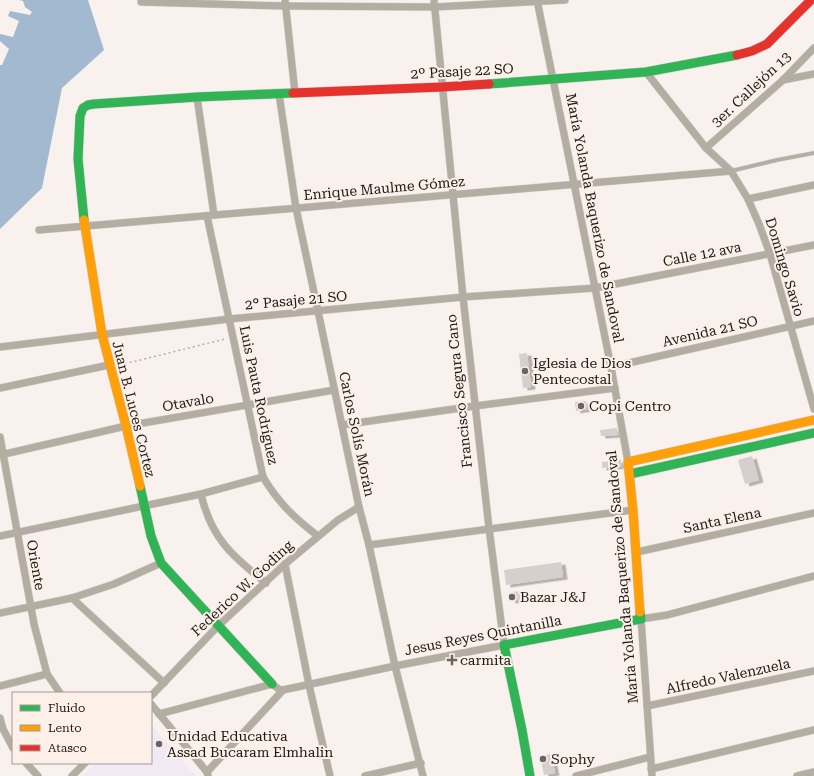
<svg xmlns="http://www.w3.org/2000/svg" width="814" height="776" font-family="'Roboto Serif',serif">
  <defs>
    <filter id="shadow"><feDropShadow dx="4.5" dy="2.5" stdDeviation="0" flood-color="#0004"/></filter>
  </defs>
  <rect width="100%" height="100%" fill="#f8f1ed"/>
  <polygon fill="#f1eaf5" points="151,725 196,776 82,776 96,763 151,763"/>
  <polygon fill="#a3b9cf" points="19,0 88,0 104,50 62,88 42,188 0,229 0,65 2,65 9,49 0,41 0,34 13,37 19,21 8,16 10,11 30,15 32,12 25,7 23,1"/>
  <g fill="#d5cfcd" filter="url(#shadow)">
    <polygon points="527,353 531,387 523,388 519,354"/>
    <polygon points="586,401 587,409 576,411 575,402"/>
    <polygon points="617,428 618,435 601,436 600,430"/>
    <polygon points="752,456 759,480 745,484 738,460"/>
    <polygon points="621,460 622,466 602,468 602,462"/>
    <polygon points="561,562 563,577 506,585 504,570"/>
    <polygon points="523,591 524,599 511,601 510,592"/>
    <polygon points="551,754 555,773 544,775 540,756"/>
  </g>
  <g fill="none" stroke-linecap="round" stroke-linejoin="round">
    <defs>
      <polyline id="lane" points="731,171 777,160 814,153"/>
      <g id="street">
        <polyline points="285,0 295,93"/>
        <polyline points="537,0 611,367 628,462"/>
        <polyline points="141,2 285,6 435,7 565,0"/>
        <polyline points="646,72 706,148 731,171 748,199 759,224 770,254 814,409"/>
        <polyline points="783,80 814,74"/>
        <polyline points="279,94 296,208 318,311 359,507 369,545 395,666 423,776"/>
        <polyline points="197,97 214,215"/>
        <polyline points="706,148 783,80 814,48"/>
        <polyline points="748,199 814,185"/>
        <path d="M207,216L263,477C278,502 294,518 318,536"/>
        <polyline points="39,230 731,171"/>
        <polyline points="0,347 229,319 463,297 595,288 814,245"/>
        <polyline points="611,367 814,321"/>
        <polyline points="0,388 109,365"/>
        <polyline points="342,425 475,406 615,388"/>
        <polyline points="0,437 34,624 47,674 60,693"/>
        <polyline points="0,455 126,426 334,390"/>
        <path d="M201,494C211,538 232,556 266,583"/>
        <polyline points="0,536 201,494 263,477"/>
        <polyline points="369,545 633,510"/>
        <polyline points="637,552 814,513"/>
        <polyline points="285,564 309,685 330,776"/>
        <polyline points="72,598 164,683"/>
        <polyline points="0,613 72,598 114,584 161,563"/>
        <polyline points="0,686 47,674"/>
        <polyline points="151,696 218,626 285,564 338,520 359,507"/>
        <polyline points="151,704 207,772 208,776"/>
        <polyline points="647,706 814,671"/>
        <polyline points="159,714 272,684 280,690 283,690 395,666 504,645 489,528 463,297 434,0"/>
        <polyline points="0,718 3,729 13,748"/>
        <polyline points="26,763 38,776"/>
        <polyline points="651,769 814,730"/>
        <polyline points="207,772 283,690"/>
        <polyline points="72,776 85,763"/>
        <polyline points="365,776 421,763"/>
        <polyline points="576,776 650,757"/>
        <polyline points="652,776 641,619 667,615 814,576"/>
        <polyline points="797,776 814,772"/>
      </g>
      <g id="fast">
        <polyline points="489,84 646,72 737,55"/>
        <polyline points="84,220 78,159 80,116 83,108 88,105 94,104 197,97 293,93"/>
        <polyline points="630,474 814,433"/>
        <polyline points="140,486 151,536 161,563 272,684"/>
        <polyline points="530,776 522,730 504,645 641,619 640,612"/>
      </g>
      <g id="slow">
        <polyline points="84,220 102,334 126,426 140,486"/>
        <polyline points="640,612 633,510 628,462 814,420"/>
      </g>
      <g id="jam">
        <polyline points="737,55 752,51 767,44 811,0"/>
        <polyline points="293,93 442,87 489,84"/>
      </g>
    </defs>
    <use href="#lane" stroke="#d4cfcc" stroke-width="4.5"/>
    <use href="#street" stroke="#d4cfcc" stroke-width="8"/>
    <use href="#fast" stroke="#d4cfcc" stroke-width="10"/>
    <use href="#slow" stroke="#d4cfcc" stroke-width="10"/>
    <use href="#jam" stroke="#d4cfcc" stroke-width="10"/>
    <polyline stroke="#b4afa7" stroke-width="1.5" stroke-dasharray="2 3" stroke-linecap="butt" points="120,365 225,339"/>
    <use href="#lane" stroke="#b4aea2" stroke-width="3.5"/>
    <use href="#street" stroke="#b4aea2" stroke-width="7"/>
    <use href="#fast" stroke="#30b455" stroke-width="9"/>
    <use href="#slow" stroke="#ff9f0a" stroke-width="9"/>
    <use href="#jam" stroke="#e5322d" stroke-width="9"/>
  </g>
  <g fill="#6a6562" stroke="#fcf0e9" stroke-width="1.5">
    <circle cx="525" cy="371" r="4"/>
    <circle cx="581" cy="406" r="4"/>
    <circle cx="512" cy="597" r="4"/>
    <path d="M450 654h4v4h4v4h-4v4h-4v-4h-4v-4h4z"/>
    <circle cx="159" cy="744" r="4"/>
    <circle cx="543" cy="759" r="4"/>
  </g>
  <g text-anchor="middle" stroke-width="4" stroke-linejoin="round" paint-order="stroke">
    <g font-size="14" fill="#1e1a17" stroke="#fcf0e9">
      <text transform="translate(462 71) rotate(-3)" y="5">2º Pasaje 22 SO</text>
      <text transform="translate(751 89) rotate(-43)" y="5">3er. Callejón 13</text>
      <text transform="translate(384 188) rotate(-5)" y="5">Enrique Maulme Gómez</text>
      <text transform="translate(595 218) rotate(79)" y="5">María Yolanda Baquerizo de Sandoval</text>
      <text transform="translate(702 254) rotate(-11)" y="5">Calle 12 ava</text>
      <text transform="translate(785 267) rotate(73)" y="5">Domingo Savio</text>
      <text transform="translate(296 300) rotate(-5)" y="5">2° Pasaje 21 SO</text>
      <text transform="translate(710 331) rotate(-13)" y="5">Avenida 21 SO</text>
      <text transform="translate(459 391) rotate(-96)" y="5">Francisco Segura Cano</text>
      <text transform="translate(259 395) rotate(78)" y="5">Luis Pauta Rodríguez</text>
      <text transform="translate(188 402) rotate(-10)" y="5">Otavalo</text>
      <text transform="translate(134 409) rotate(76)" y="5">Juan B. Luces Cortez</text>
      <text transform="translate(357 434) rotate(78)" y="5">Carlos Solís Morán</text>
      <text transform="translate(722 520) rotate(-12)" y="5">Santa Elena</text>
      <text transform="translate(36 565) rotate(80)" y="5">Oriente</text>
      <text transform="translate(622 577) rotate(-95)" y="5">María Yolanda Baquerizo de Sandoval</text>
      <text transform="translate(242 588) rotate(-43)" y="5">Federico W. Goding</text>
      <text transform="translate(483 635) rotate(-11)" y="5">Jesus Reyes Quintanilla</text>
      <text transform="translate(728 676) rotate(-12)" y="5">Alfredo Valenzuela</text>
    </g>
    <g font-size="14" fill="#1e1a17" stroke="#fcf0e9" text-anchor="start">
      <text x="533" y="368">Iglesia de Dios<tspan x="533" dy="16">Pentecostal</tspan></text>
      <text x="589" y="411">Copi Centro</text>
      <text x="520" y="602">Bazar J&amp;J</text>
      <text x="460" y="665">carmita</text>
      <text x="167" y="741">Unidad Educativa<tspan x="167" dy="16">Assad Bucaram Elmhalin</tspan></text>
      <text x="551" y="764">Sophy</text>
    </g>
  </g>
  <rect x="12" y="692" width="140" height="72" fill="#fcf0e9" stroke="#a39a95"/>
  <rect x="20" y="705" width="20" height="6" fill="#30b455" stroke="#a39a95"/>
  <text x="48" y="712" font-size="12" fill="#1e1a17">Fluido</text>
  <rect x="20" y="725" width="20" height="6" fill="#ff9f0a" stroke="#a39a95"/>
  <text x="48" y="732" font-size="12" fill="#1e1a17">Lento</text>
  <rect x="20" y="745" width="20" height="6" fill="#e5322d" stroke="#a39a95"/>
  <text x="48" y="752" font-size="12" fill="#1e1a17">Atasco</text>
</svg>
